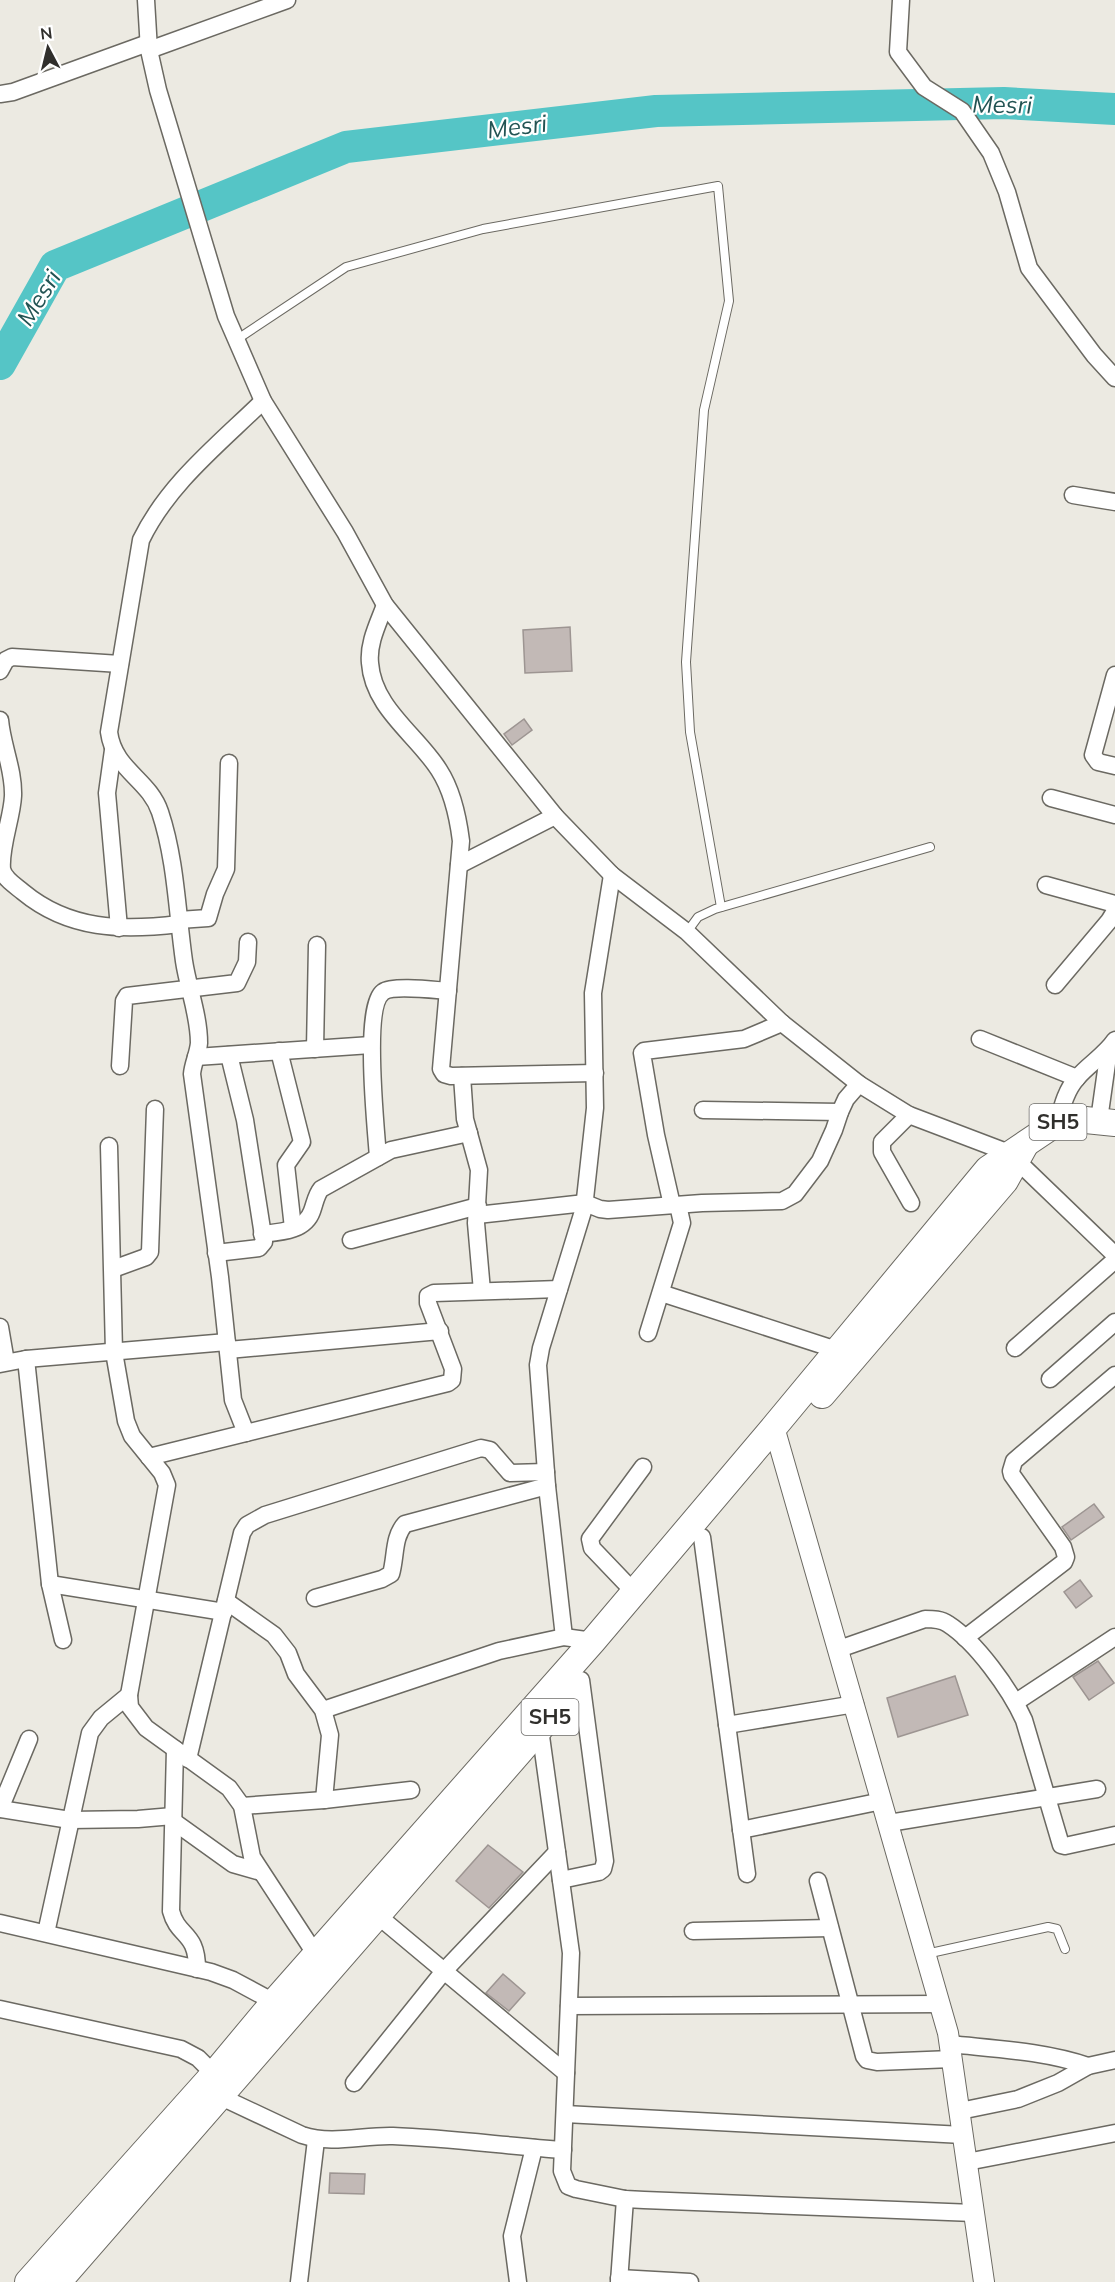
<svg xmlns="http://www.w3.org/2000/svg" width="1115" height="2282" font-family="Mulish,sans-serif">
  <rect width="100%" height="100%" fill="#eceae2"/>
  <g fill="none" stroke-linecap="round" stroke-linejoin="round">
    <polyline stroke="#55c5c6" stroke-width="32" points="0,364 55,266 346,147 656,111 1004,103 1115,109"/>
  </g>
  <g fill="#c2b9b6" stroke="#9d9592" stroke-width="1.5">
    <polygon points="570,627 572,671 525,673 523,630"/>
    <polygon points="524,719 532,730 512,745 504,734"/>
    <polygon points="1094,1504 1104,1517 1071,1540 1062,1527"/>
    <polygon points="1080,1580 1092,1596 1076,1608 1064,1592"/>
    <polygon points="1098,1661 1114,1683 1089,1700 1073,1677"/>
    <polygon points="955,1676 968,1715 898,1737 887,1698"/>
    <polygon points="488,1845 523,1872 489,1908 456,1881"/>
    <polygon points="503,1974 525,1993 509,2011 486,1993"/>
    <polygon points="330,2173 365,2174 364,2194 329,2193"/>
  </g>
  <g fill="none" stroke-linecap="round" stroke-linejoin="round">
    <defs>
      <g id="service">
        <polyline points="236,340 346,267 483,229 718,186 729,301 704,410 686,662 690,732 721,907"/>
        <polyline points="687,932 698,917 715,909 930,847"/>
        <polyline points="926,1954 1048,1927 1057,1929 1065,1949"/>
      </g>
      <g id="minor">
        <polyline points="146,0 149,50 158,90 226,316 263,401 345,532 385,605 555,816 612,875 687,932 782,1023 859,1084 909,1115 1009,1153 1115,1255"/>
        <polyline points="901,0 898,52 924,87 962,111 991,153 1007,192 1029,268 1094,355 1115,378"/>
        <polyline points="149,50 287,0"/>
        <polyline points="0,94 13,92 148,43"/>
        <polyline points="1073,495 1115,502"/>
        <path d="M385,605C378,624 368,643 370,663C373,708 417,735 439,770C452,790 458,817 461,841L441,1069L444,1074L451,1076L595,1073"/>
        <polyline points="0,671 6,660 12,657 120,664"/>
        <polyline points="1115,675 1093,755 1098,762 1115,766"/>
        <path d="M0,720C2,745 14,770 13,796C12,818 0,847 2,869C4,879 16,886 23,892C69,930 122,931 179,924"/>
        <polyline points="113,750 107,793 119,928"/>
        <polyline points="1051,798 1115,815"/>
        <polyline points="459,865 555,816"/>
        <polyline points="1046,885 1115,904"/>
        <polyline points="179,920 208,918 215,894 226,869 229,763"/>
        <polyline points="1055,985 1109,921 1115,911"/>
        <polyline points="980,1039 1077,1078"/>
        <polyline points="315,1049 317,945"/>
        <polyline points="279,1051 302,1142 286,1165 293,1228"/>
        <polyline points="196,1057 371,1045"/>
        <polyline points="120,1066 124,1001 127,996 237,983 247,962 248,942"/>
        <polyline points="462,1076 465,1119 479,1170 476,1223 482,1291"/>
        <polyline points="703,1110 840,1112"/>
        <polyline points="909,1115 882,1142 882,1152 911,1203"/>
        <polyline points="1099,1120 1109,1049"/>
        <path d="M1058,1122C1062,1107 1066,1090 1077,1078C1089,1064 1105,1055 1115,1040"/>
        <polyline points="109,1146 114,1352 126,1421 132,1436 162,1473 167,1485 129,1695 130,1707 146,1728 229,1788 242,1806 252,1857 316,1955"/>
        <path d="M378,1157C376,1129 363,1007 383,992C393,985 434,990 448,991"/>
        <polyline points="672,1205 656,1135 642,1053 644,1051 744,1039 782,1023"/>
        <polyline points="477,1215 585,1203 600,1209 608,1210 702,1203 782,1201 795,1194 820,1161 834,1130 840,1112 846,1099 859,1084"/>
        <path d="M262,1234C281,1232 305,1231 312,1211C315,1203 316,1195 321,1189L391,1150L469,1133"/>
        <polyline points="351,1240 478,1206"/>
        <polyline points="216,1253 259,1248 264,1242 245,1120 229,1055"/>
        <polyline points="113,1269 146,1257 150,1252 155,1109"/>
        <polyline points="661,1293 837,1350"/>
        <polyline points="0,1327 6,1362"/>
        <polyline points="648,1333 682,1223 678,1205"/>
        <polyline points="1015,1348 1115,1260"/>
        <polyline points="228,1350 440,1331"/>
        <polyline points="26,1359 50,1584 63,1640"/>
        <polyline points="0,1364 26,1359 227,1342"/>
        <polyline points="1050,1379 1115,1322"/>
        <path d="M246,1433L233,1400L220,1277L192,1074C193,1063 198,1054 199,1043C199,1015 188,988 184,961C177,912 176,860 160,812C149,779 114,770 109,732L141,540C168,484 219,444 263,401"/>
        <polyline points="149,1457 448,1383 452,1380 453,1369 428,1303 428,1296 434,1293 559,1289"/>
        <polyline points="702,1537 747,1874"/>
        <polyline points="50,1584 224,1612"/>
        <polyline points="634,1592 592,1548 590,1539 643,1467"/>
        <path d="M315,1598L382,1579L391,1574C396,1557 393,1537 405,1524L547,1486"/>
        <polyline points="226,1601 274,1635 288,1653 296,1674 323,1710 330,1735 324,1800"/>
        <polyline points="564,1637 547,1486 538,1365 541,1348 584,1208 595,1108 593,993 612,875"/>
        <polyline points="965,1638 1064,1562 1066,1557 1063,1547 1012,1475 1011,1471 1014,1461 1115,1375"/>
        <path d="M839,1649L925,1619C933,1619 941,1619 948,1624C976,1642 1010,1689 1024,1720L1061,1845L1065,1846L1115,1835"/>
        <polyline points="1016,1702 1115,1637"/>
        <polyline points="323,1710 499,1651 564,1637 593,1641"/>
        <polyline points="727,1725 855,1704"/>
        <polyline points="540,1729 571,1953 562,2171 568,2186 576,2189 625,2199 644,2200 974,2213"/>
        <path d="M175,1749L171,1911C178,1938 197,1931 197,1969"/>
        <polyline points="188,1759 242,1533 247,1525 265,1515 481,1448 490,1450 510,1473 546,1472"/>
        <polyline points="242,1806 324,1800 411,1790"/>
        <polyline points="0,1809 70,1820 138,1819 173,1816"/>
        <polyline points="0,1809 29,1739"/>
        <polyline points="173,1821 233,1864 261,1872"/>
        <polyline points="889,1823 1097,1789"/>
        <polyline points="741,1830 882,1801"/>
        <polyline points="561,1880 599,1872 603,1869 605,1861 581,1680"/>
        <polyline points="818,1881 864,2056 867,2060 877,2062 952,2059"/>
        <polyline points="377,1915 566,2073"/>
        <polyline points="0,1923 211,1972 233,1980 274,2002"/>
        <polyline points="693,1931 830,1928"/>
        <polyline points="46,1933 90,1733 101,1718 129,1695"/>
        <polyline points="569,2006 940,2004"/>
        <polyline points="0,2009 181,2049 198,2058 220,2080"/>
        <path d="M950,2044C996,2049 1044,2051 1088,2066"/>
        <polyline points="354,2083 444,1971 557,1852"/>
        <path d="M219,2096L302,2135C333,2145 362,2135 393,2136C449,2138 506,2146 563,2150"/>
        <polyline points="960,2111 1018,2099 1058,2083 1088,2066 1115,2060"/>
        <polyline points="565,2114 963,2135"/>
        <polyline points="967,2162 1115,2133"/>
        <polyline points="619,2278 690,2282"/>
        <polyline points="299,2282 316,2140"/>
        <polyline points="518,2282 512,2236 534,2148"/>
        <polyline points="619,2282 625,2199"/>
      </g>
      <polyline id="tertiary" points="774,1427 948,2033 984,2282"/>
      <g id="primary">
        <polyline points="822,1395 1005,1181 1024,1147"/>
        <polyline points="28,2282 214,2074 274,2002 593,1641 774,1427 988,1169 1058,1122 1076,1119 1115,1123"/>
        <polyline points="58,2282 570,1694"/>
      </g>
    </defs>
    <use href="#service" stroke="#6b6962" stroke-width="10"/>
    <use href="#minor" stroke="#6b6962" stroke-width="19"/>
    <use href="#tertiary" stroke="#6b6962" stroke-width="22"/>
    <use href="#primary" stroke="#6b6962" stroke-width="28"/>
    <use href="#service" stroke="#fff" stroke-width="8"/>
    <use href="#minor" stroke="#fff" stroke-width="16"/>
    <use href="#tertiary" stroke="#fff" stroke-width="20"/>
    <use href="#primary" stroke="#fff" stroke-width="26"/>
  </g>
  <g text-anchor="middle" stroke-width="4.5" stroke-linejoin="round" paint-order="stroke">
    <g fill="#fff" stroke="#6e6d6b" stroke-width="1.5">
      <rect x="1029.5" y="1104" width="57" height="36" rx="4.5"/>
      <rect x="521.5" y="1699" width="57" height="36" rx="4.5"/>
    </g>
    <g font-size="21" font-weight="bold" fill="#302f2c">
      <text x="1058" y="1129">SH5</text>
      <text x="550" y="1724">SH5</text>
    </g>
    <g font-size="24" font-style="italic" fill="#225353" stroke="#fff">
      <text transform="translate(1002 105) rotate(1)" y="8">Mesri</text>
      <text transform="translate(517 127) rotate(-7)" y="8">Mesri</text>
      <text transform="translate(39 298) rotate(-58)" y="8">Mesri</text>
    </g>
  </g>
  <g transform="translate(48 48) rotate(353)" stroke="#ffffff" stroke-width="4.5" paint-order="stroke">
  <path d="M0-4.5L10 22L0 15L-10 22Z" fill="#302f2c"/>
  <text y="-9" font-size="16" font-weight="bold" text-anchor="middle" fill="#302f2c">N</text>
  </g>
</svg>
